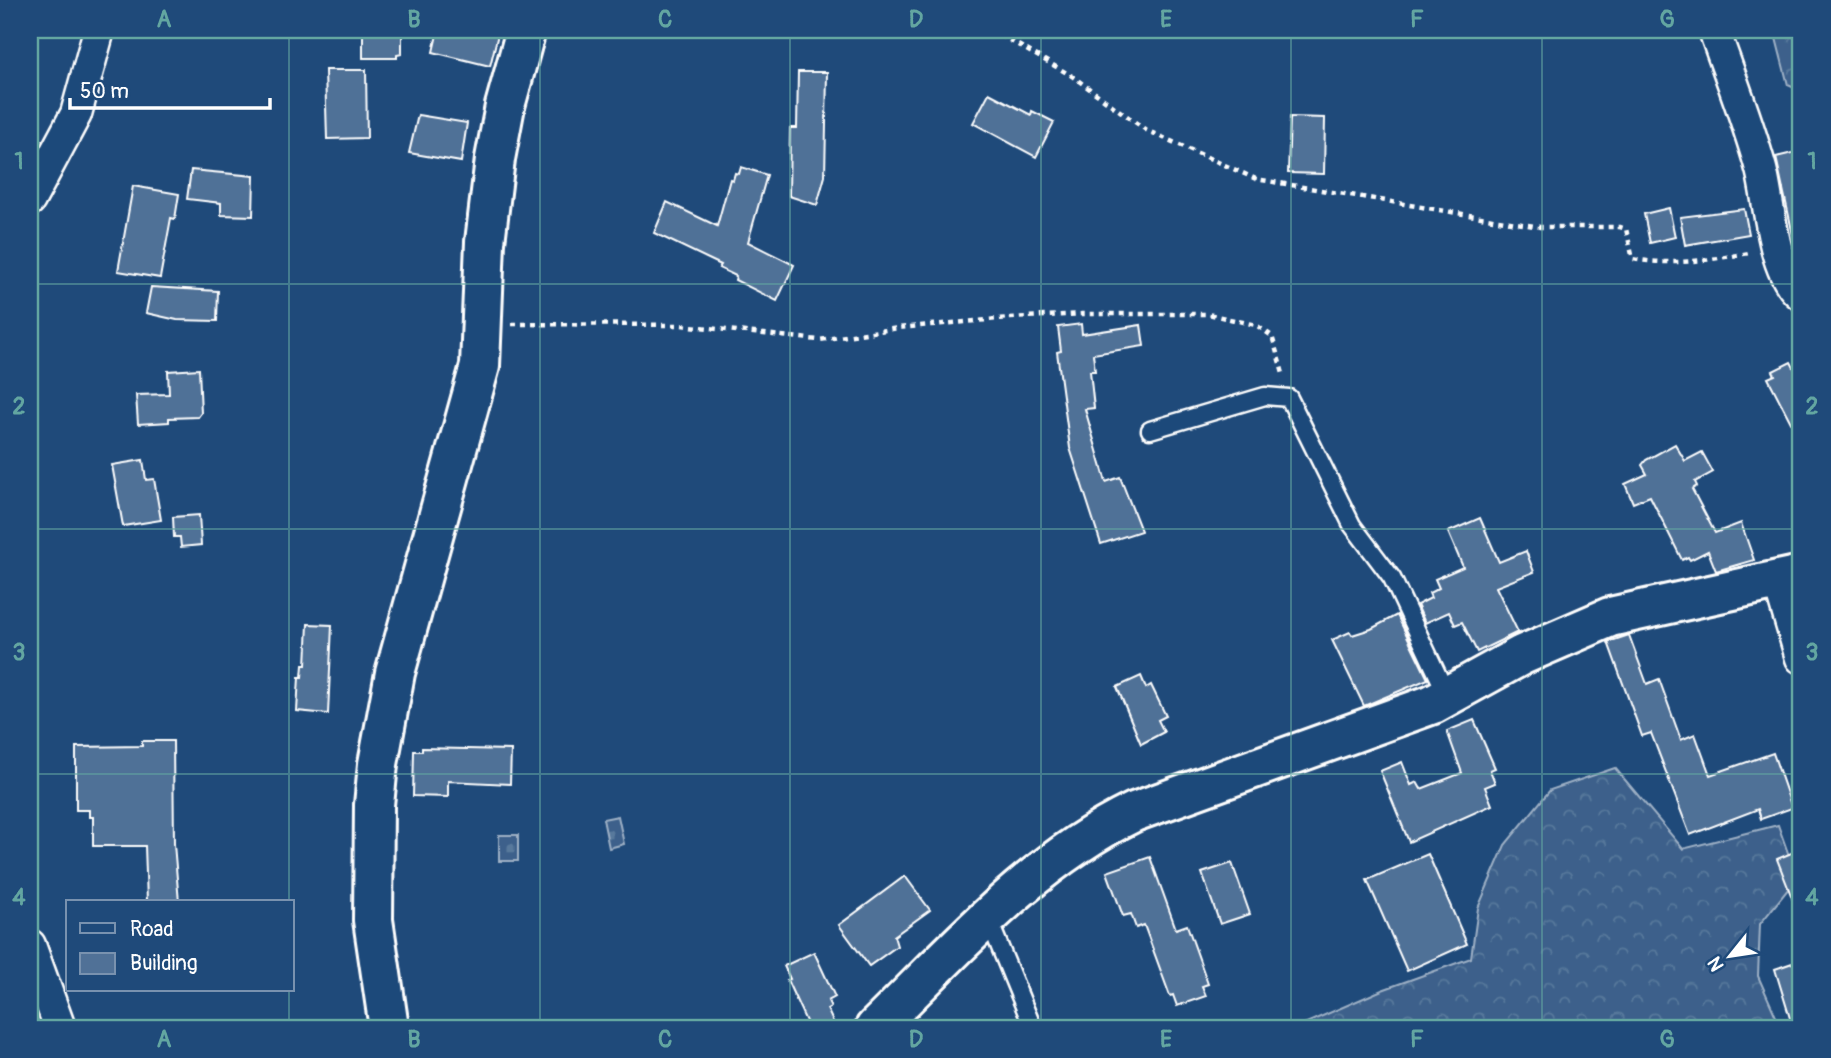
<svg xmlns="http://www.w3.org/2000/svg" width="1831" height="1058" font-family="Pangolin,sans-serif">
  <defs>
    <pattern id="forest-crowns" width="20" height="18" patternUnits="userSpaceOnUse" patternTransform="scale(1.75)"><rect width="20" height="18" fill="#3c618b"/><path d="M2 6a3 3 0 1 1 6 0M12 15a3 3 0 1 1 6 0" fill="none" stroke="#59799c"/></pattern>
    <pattern id="cemetery-stones" width="16" height="16" patternUnits="userSpaceOnUse" patternTransform="scale(1.75)"><rect width="16" height="16" fill="#3c618b"/><path d="M2 7V4a2 2 0 0 1 4 0v3zM10 15v-3a2 2 0 0 1 4 0v3z" fill="#59799c"/></pattern>
  </defs>
  <rect width="100%" height="100%" fill="#1f4a7a"/>
  <filter id="ink" filterUnits="userSpaceOnUse"><feTurbulence type="fractalNoise" baseFrequency=".0143" numOctaves="2"/><feDisplacementMap in="SourceGraphic" scale="14" xChannelSelector="R" yChannelSelector="G"/><feConvolveMatrix kernelMatrix="1 2 1 2 8 2 1 2 1" color-interpolation-filters="sRGB"/></filter>
  <g filter="url(#ink)">
    <g fill="url(#forest-crowns)" stroke="#9eb0c5" stroke-width="2">
      <polygon points="1774,30 1801,30 1801,91 1788,85"/>
      <polygon points="1615,768 1683,849 1778,825 1797,878 1760,924 1758,976 1781,1028 1295,1028 1382,990 1471,958 1478,908 1505,845 1550,790"/>
    </g>
    <g fill="url(#cemetery-stones)" stroke="#9eb0c5" stroke-width="2">
      <polygon points="618,816 624,844 609,848 603,819"/>
      <rect x="499" y="835" width="19" height="26"/>
    </g>
    <g fill="#507197" stroke="#fff" stroke-width="2">
      <polygon points="363,30 402,30 402,54 397,55 397,58 363,58"/>
      <polygon points="438,30 499,30 490,66 433,52"/>
      <polygon points="325,70 366,70 367,138 327,139"/>
      <polygon points="798,72 827,72 825,176 817,205 789,196 790,128 797,128"/>
      <polygon points="989,93 1031,115 1032,111 1054,122 1036,157 973,123"/>
      <polygon points="418,115 467,123 461,162 409,153"/>
      <polygon points="1290,117 1325,118 1324,174 1288,173"/>
      <polygon points="1801,151 1801,243 1795,244 1776,157"/>
      <polygon points="741,167 767,175 748,242 794,265 777,301 735,280 736,276 719,268 721,265 654,233 667,202 717,226 730,179 733,180 735,173 739,174"/>
      <polygon points="191,170 254,176 253,216 221,215 221,203 187,199"/>
      <polygon points="133,186 179,194 175,219 171,218 160,278 118,271"/>
      <polygon points="1669,208 1675,237 1650,243 1644,214"/>
      <polygon points="1744,209 1749,234 1685,245 1680,217"/>
      <polygon points="151,287 218,291 217,321 177,320 146,313"/>
      <polygon points="1081,324 1082,334 1141,325 1144,346 1093,354 1095,371 1090,371 1094,408 1085,409 1106,482 1120,477 1141,531 1101,544 1070,448 1057,352 1061,351 1058,327"/>
      <polygon points="1791,362 1801,381 1801,442 1768,378 1775,375 1773,371"/>
      <polygon points="199,369 201,413 198,417 169,418 169,422 138,424 136,395 169,394 168,371"/>
      <polygon points="1675,444 1685,461 1702,452 1713,472 1695,482 1697,486 1692,489 1715,533 1741,523 1754,560 1716,571 1708,551 1690,560 1688,557 1682,560 1650,496 1633,503 1625,484 1647,474 1642,465 1646,460"/>
      <polygon points="143,460 146,480 154,479 161,520 123,526 112,465"/>
      <polygon points="199,515 201,545 181,547 180,537 174,537 173,517"/>
      <polygon points="1480,518 1499,562 1526,551 1534,572 1496,587 1518,632 1477,652 1462,622 1455,625 1449,612 1425,623 1417,605 1431,598 1429,593 1439,588 1435,579 1463,567 1448,532"/>
      <polygon points="1397,615 1428,679 1364,706 1332,640 1350,632 1352,635 1371,629"/>
      <polygon points="308,624 332,625 328,714 297,711 299,677 302,677 303,665 306,665"/>
      <polygon points="1629,635 1647,684 1659,679 1681,740 1695,734 1710,775 1773,753 1792,808 1761,819 1758,809 1690,835 1651,733 1642,736 1608,642"/>
      <polygon points="1141,676 1146,688 1151,685 1166,716 1158,720 1164,732 1141,744 1117,687"/>
      <polygon points="1474,720 1495,768 1490,770 1495,783 1485,787 1492,805 1409,842 1380,771 1402,762 1411,785 1417,782 1421,789 1462,773 1447,731"/>
      <polygon points="142,741 173,741 174,844 179,902 147,902 145,846 93,846 93,817 89,817 89,810 76,810 76,747 142,746"/>
      <polygon points="422,748 511,750 510,784 448,781 448,797 413,796 414,751 422,751"/>
      <polygon points="1801,849 1801,918 1800,918 1777,859"/>
      <polygon points="1428,854 1467,944 1407,971 1367,880"/>
      <polygon points="1150,857 1176,929 1187,925 1208,984 1202,986 1206,996 1177,1006 1173,995 1170,996 1144,925 1136,928 1131,914 1123,916 1107,872"/>
      <polygon points="1232,863 1250,914 1220,924 1202,873"/>
      <polygon points="905,876 930,910 894,936 897,946 869,966 839,925"/>
      <polygon points="814,952 835,997 828,1001 831,1007 827,1009 836,1028 809,1028 787,980 790,979 784,966"/>
      <polygon points="1801,960 1801,1028 1793,1028 1775,969"/>
    </g>
    <g fill="none" stroke-linecap="round" stroke-linejoin="round">
      <defs>
        <g id="service">
          <polyline points="1150,430 1265,396 1289,398 1352,525 1392,578 1448,697"/>
          <polyline points="988,918 1033,1028"/>
        </g>
        <g id="minor">
          <path d="M1714,30C1730,76 1748,122 1761,169C1770,203 1772,273 1801,295"/>
          <polyline points="30,200 76,114 99,30"/>
          <polyline points="1778,580 1801,658"/>
          <polyline points="30,945 60,1028"/>
        </g>
        <g id="tertiary">
          <polyline points="389,1028 373,920 374,805 378,764 395,673 480,366 485,242 495,159 505,106 526,30"/>
          <path d="M875,1028C956,949 1031,862 1134,812L1433,704L1522,655L1610,617L1801,575"/>
        </g>
      </defs>
      <use href="#service" stroke="#fff" stroke-width="21"/>
      <use href="#minor" stroke="#fff" stroke-width="35"/>
      <use href="#tertiary" stroke="#fff" stroke-width="44"/>
      <g stroke="#fff" stroke-width="4.5" stroke-dasharray="5 5" stroke-linecap="butt">
        <path d="M992,30L1072,76L1146,130L1256,179L1540,227H1620L1626,229L1633,259C1672,266 1710,260 1749,253"/>
        <polyline points="512,324 681,325 819,340 898,328 1009,318 1082,314 1208,314 1256,325 1272,336 1284,377"/>
      </g>
      <use href="#service" stroke="#1f4a7a" stroke-width="16"/>
      <use href="#minor" stroke="#1f4a7a" stroke-width="30"/>
      <use href="#tertiary" stroke="#1f4a7a" stroke-width="38"/>
    </g>
  </g>
  <path fill="none" stroke="#63a6a1" stroke-width="2" stroke-opacity="0.55" d="M289,30V902M540,30V1028M790,30V1028M1041,30V1028M1291,30V1028M1542,30V1028M30,284H1801M30,529H1801M30,774H1801M289,990V1028"/>
  <rect width="1831" height="1058" fill="none" stroke="#1f4a7a" stroke-width="77"/>
  <rect x="66" y="900" width="228" height="91" fill="#1f4a7a" stroke="#7992af" stroke-width="2"/>
  <rect x="80" y="923" width="35" height="10" fill="#1f4a7a" stroke="#7992af" stroke-width="2"/>
  <text x="130" y="936" font-size="21" fill="#ffffff">Road</text>
  <rect x="80" y="953" width="35" height="21" fill="#507197" stroke="#7992af" stroke-width="2"/>
  <text x="130" y="970" font-size="21" fill="#ffffff">Building</text>
  <g transform="translate(1730 956) rotate(240)" stroke="#1f4a7a" stroke-width="5" paint-order="stroke">
  <path d="M0-5L12 26L0 18L-12 26Z" fill="#ffffff"/>
  <text y="-10" font-size="19" font-weight="bold" text-anchor="middle" fill="#ffffff">N</text>
  </g>
  <path d="M70 98v10h200v-10" fill="none" stroke="#ffffff" stroke-width="3.5"/>
  <text x="80" y="98" font-size="21" fill="#ffffff" stroke="#1f4a7a" stroke-width="5" paint-order="stroke">50 m</text>
  <rect x="38" y="38" width="1754" height="982" fill="none" stroke="#63a6a1" stroke-width="2.5"/>
  <g font-size="23" text-anchor="middle" font-weight="bold" fill="#63a6a1">
    <text x="164" y="27">A</text>
    <text x="414" y="27">B</text>
    <text x="665" y="27">C</text>
    <text x="916" y="27">D</text>
    <text x="1166" y="27">E</text>
    <text x="1417" y="27">F</text>
    <text x="1667" y="27">G</text>
    <text x="19" y="169">1</text>
    <text x="1812" y="169">1</text>
    <text x="19" y="414">2</text>
    <text x="1812" y="414">2</text>
    <text x="19" y="660">3</text>
    <text x="1812" y="660">3</text>
    <text x="19" y="905">4</text>
    <text x="1812" y="905">4</text>
    <text x="164" y="1047">A</text>
    <text x="414" y="1047">B</text>
    <text x="665" y="1047">C</text>
    <text x="916" y="1047">D</text>
    <text x="1166" y="1047">E</text>
    <text x="1417" y="1047">F</text>
    <text x="1667" y="1047">G</text>
  </g>
</svg>
